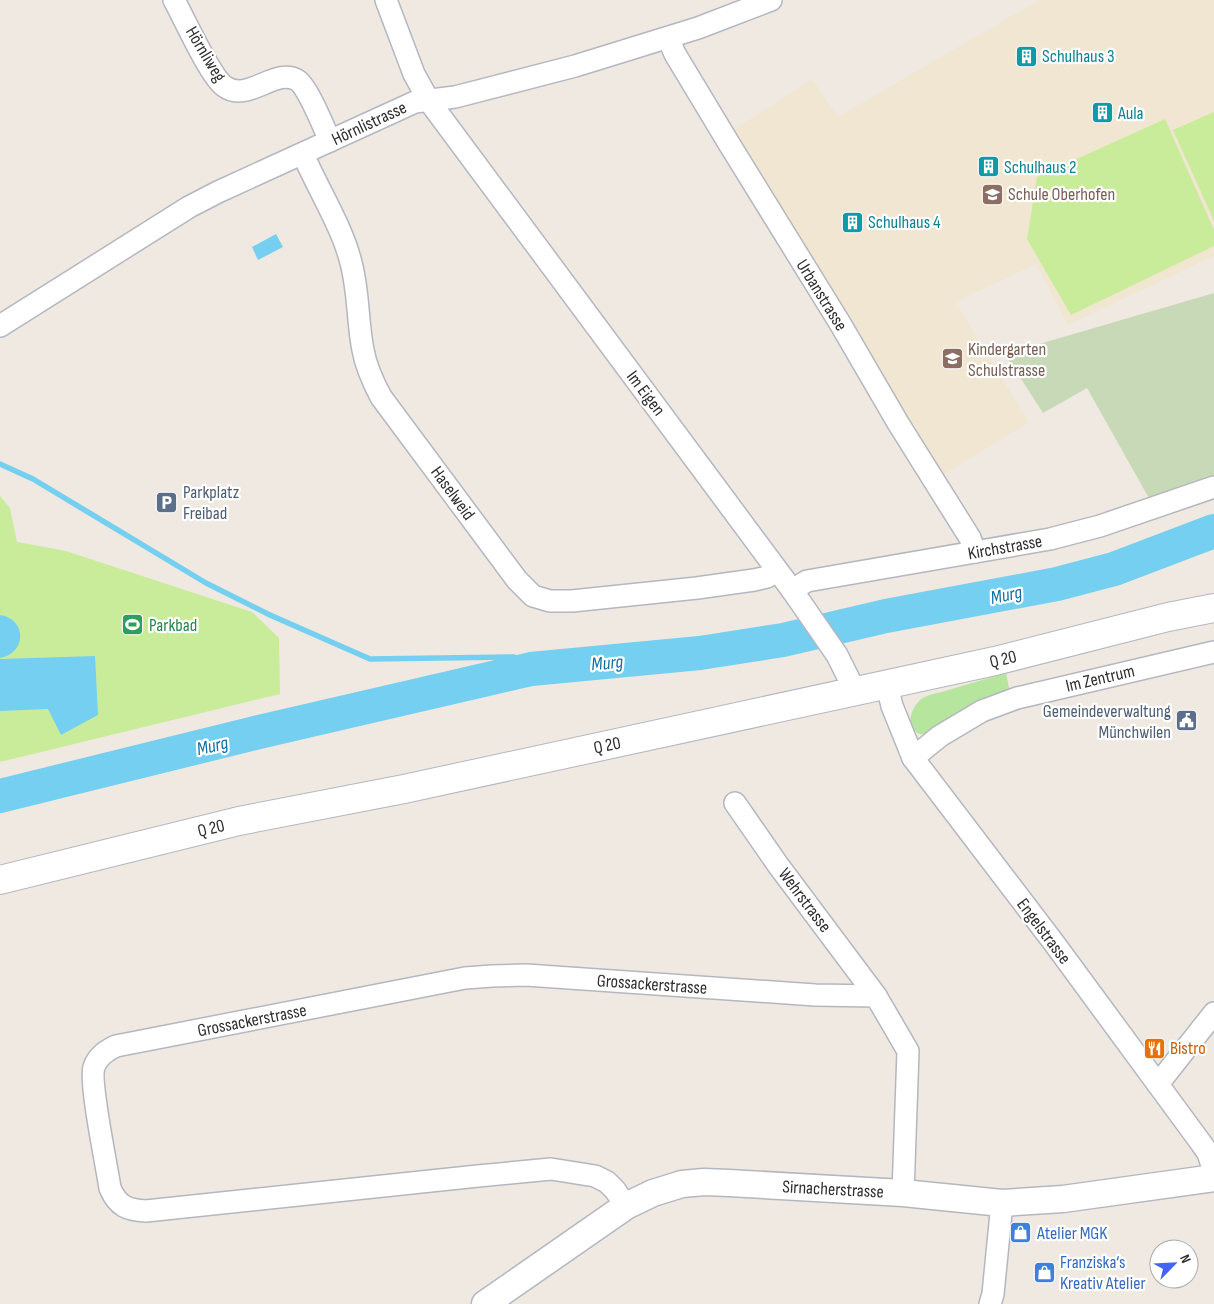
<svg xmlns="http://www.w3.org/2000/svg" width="1214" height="1304" font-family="'Sofia Sans Condensed',sans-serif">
  <rect width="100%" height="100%" fill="#efe9e1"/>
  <polygon fill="#f0e6d1" points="1039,0 1214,0 1214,256 1068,325 1036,264 955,302 1029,422 943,475 732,131 812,79 838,117"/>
  <path fill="#b6e59e" d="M1006,673L1010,693L966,711L930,729V734C905,739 906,709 923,698C929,694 939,693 945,691C965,685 986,679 1006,673Z"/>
  <polygon fill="#c8d9b8" points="1214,293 1214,478 1150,500 1087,388 1043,413 1005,354"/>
  <g fill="#c9ec9a">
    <polygon points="1214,112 1214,221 1173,130"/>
    <polygon points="1165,119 1214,230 1214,246 1071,315 1027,239 1037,177"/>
    <polygon points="0,496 10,508 17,542 66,551 252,612 279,638 280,694 0,762"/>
  </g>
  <g fill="#75cff0">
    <polygon points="276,234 283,247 258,260 252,247"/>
    <path d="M0,615C27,619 27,653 0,658Z"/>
    <polygon points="95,656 98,715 61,735 48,709 0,711 0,659"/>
  </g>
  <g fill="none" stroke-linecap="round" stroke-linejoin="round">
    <polyline stroke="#75cff0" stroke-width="5.5" points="0,464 33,479 206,583 270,615 370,659 514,657 525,671"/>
    <polyline stroke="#75cff0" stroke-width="34" points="0,796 259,732 531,669 700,653 783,640 886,616 1057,584 1114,569 1214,531"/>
    <defs>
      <g id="minor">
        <path d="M174,0C184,18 210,76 224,86C247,104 275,67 297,80C308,87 324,128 330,141"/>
        <polyline points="386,0 414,74 429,101 792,590 837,655 855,691"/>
        <polyline points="668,38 675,54 728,142 841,325 898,423 970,538 975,552"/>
        <path d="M303,154C317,187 341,225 350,259C359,289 357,320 363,350C366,367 373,382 381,397L517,580L533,596L550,601H572L697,588L754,580L767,577L777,571"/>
        <polyline points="0,326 189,207 218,192 415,102 455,97 575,66 698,28 771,0"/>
        <polyline points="792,590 807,581 1050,539 1100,526 1214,487"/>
        <polyline points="887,685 892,706 913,758 1054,943 1201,1143 1208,1153 1214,1172"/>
        <polyline points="913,758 940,736 982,711 1017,698 1214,652"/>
        <polyline points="735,803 778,865 876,996"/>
        <polyline points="1158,1084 1214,1013"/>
        <path d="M626,1206L615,1190L607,1182L595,1176L551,1169L478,1176L146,1211C128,1210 118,1207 110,1188C107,1167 89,1082 94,1067C98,1056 106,1051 116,1046L465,978L492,976L526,975L815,995L876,996L908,1051L903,1193"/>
        <polyline points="990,1304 993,1294 1002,1203"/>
      </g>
      <polyline id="tertiary" points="485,1304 626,1206 653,1193 682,1184 704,1182 729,1183 903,1193 1002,1203 1063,1199 1214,1178"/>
      <polyline id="secondary" points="0,880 239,821 404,789 995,661 1168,617 1214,608"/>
    </defs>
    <use href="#minor" stroke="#b4b7c1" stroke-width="24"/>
    <use href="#tertiary" stroke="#b4b7c1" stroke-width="29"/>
    <use href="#secondary" stroke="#b4b7c1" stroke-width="30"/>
    <use href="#minor" stroke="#fff" stroke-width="21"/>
    <use href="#tertiary" stroke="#fff" stroke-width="26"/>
    <use href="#secondary" stroke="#fff" stroke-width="28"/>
  </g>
  <defs>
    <symbol id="building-square" viewBox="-11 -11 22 22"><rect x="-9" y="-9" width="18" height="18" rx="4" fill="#0f9aa8" stroke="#fff"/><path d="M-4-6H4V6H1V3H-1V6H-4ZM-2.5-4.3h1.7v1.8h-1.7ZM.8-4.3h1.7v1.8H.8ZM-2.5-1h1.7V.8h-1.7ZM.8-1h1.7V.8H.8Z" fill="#fff"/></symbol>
    <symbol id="school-square" viewBox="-11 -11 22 22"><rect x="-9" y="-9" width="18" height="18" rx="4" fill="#8d6e63" stroke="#fff"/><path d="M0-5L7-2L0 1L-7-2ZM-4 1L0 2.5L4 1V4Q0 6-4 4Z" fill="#fff"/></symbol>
    <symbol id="parking-square" viewBox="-11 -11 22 22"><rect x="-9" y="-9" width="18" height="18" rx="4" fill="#5c6f8a" stroke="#fff"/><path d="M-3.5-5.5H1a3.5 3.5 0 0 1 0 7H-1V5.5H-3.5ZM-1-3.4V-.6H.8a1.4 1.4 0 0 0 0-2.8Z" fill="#fff"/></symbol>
    <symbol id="stadium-square" viewBox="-11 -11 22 22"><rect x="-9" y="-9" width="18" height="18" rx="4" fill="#2e9e5b" stroke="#fff"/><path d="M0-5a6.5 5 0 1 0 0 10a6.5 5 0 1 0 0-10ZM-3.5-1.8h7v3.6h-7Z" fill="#fff"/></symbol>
    <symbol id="civic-square" viewBox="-11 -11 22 22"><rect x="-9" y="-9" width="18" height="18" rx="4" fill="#5c6f8a" stroke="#fff"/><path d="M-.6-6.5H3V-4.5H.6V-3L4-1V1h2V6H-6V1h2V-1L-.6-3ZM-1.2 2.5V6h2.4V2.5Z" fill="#fff"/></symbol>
    <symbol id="restaurant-square" viewBox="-11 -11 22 22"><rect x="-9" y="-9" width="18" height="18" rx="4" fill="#e8710a" stroke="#fff"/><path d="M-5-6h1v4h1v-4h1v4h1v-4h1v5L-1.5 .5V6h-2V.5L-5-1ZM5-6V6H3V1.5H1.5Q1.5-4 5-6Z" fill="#fff"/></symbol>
    <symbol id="shop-square" viewBox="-11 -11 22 22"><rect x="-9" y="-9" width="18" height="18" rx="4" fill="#3f7fe0" stroke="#fff"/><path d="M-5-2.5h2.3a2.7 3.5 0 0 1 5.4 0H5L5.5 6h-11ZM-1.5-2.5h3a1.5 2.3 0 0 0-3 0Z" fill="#fff"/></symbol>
  </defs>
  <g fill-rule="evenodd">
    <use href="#building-square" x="1014" y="44" width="25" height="25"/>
    <use href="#building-square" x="1090" y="100" width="25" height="25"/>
    <use href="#building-square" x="976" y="154" width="25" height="25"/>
    <use href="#school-square" x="980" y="182" width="25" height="25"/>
    <use href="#building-square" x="840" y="210" width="25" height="25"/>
    <use href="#school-square" x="940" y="346" width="25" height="25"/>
    <use href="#parking-square" x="154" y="490" width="25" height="25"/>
    <use href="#stadium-square" x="120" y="612" width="25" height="25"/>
    <use href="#civic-square" x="1174" y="708" width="25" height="25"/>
    <use href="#restaurant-square" x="1142" y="1036" width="25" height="25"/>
    <use href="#shop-square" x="1008" y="1220" width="25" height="25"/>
    <use href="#shop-square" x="1032" y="1260" width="25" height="25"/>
  </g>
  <g text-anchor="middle" stroke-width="4.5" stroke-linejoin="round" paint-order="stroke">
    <g font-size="18" fill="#2e2e2e" stroke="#fff">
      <text transform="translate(206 54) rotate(59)" y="6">Hörnliweg</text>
      <text transform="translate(369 123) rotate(-25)" y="6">Hörnlistrasse</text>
      <text transform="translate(822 295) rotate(58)" y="6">Urbanstrasse</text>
      <text transform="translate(646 393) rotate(53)" y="6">Im Eigen</text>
      <text transform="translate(453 493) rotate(54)" y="6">Haselweid</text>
      <text transform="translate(1005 547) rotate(-10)" y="6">Kirchstrasse</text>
      <text transform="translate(1003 659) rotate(-14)" y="6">Q 20</text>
      <text transform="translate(1100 678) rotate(-13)" y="6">Im Zentrum</text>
      <text transform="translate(607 745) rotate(-12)" y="6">Q 20</text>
      <text transform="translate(211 828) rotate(-14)" y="6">Q 20</text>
      <text transform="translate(805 900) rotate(53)" y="6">Wehrstrasse</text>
      <text transform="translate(1044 931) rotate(53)" y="6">Engelstrasse</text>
      <text transform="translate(652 984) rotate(4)" y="6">Grossackerstrasse</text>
      <text transform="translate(252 1020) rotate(-11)" y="6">Grossackerstrasse</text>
      <text transform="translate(833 1189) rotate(3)" y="6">Sirnacherstrasse</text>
    </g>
    <g font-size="18" fill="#0d838f" stroke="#fff" text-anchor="start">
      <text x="1042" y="62">Schulhaus 3</text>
      <text x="1118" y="119">Aula</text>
      <text x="1004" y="173">Schulhaus 2</text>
      <text x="868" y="228">Schulhaus 4</text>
    </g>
    <g font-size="18" fill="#785e54" stroke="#fff" text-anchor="start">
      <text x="1008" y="200">Schule Oberhofen</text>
      <text x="968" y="355">Kindergarten<tspan x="968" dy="21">Schulstrasse</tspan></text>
    </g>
    <g font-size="18" fill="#4e5e75" stroke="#fff" text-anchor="start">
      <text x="183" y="498">Parkplatz<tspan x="183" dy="21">Freibad</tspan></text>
      <text x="1171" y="717" text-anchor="end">Gemeindeverwaltung<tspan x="1171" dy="21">Münchwilen</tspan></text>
    </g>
    <g font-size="18" fill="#27864d" stroke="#fff" text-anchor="start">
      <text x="149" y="631">Parkbad</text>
    </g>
    <g font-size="18" fill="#c56008" stroke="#fff" text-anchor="start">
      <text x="1170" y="1054">Bistro</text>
    </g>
    <g font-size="18" fill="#366cbe" stroke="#fff" text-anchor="start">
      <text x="1037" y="1239">Atelier MGK</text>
      <text x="1060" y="1268">Franziska‘s<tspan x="1060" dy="21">Kreativ Atelier</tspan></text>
    </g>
    <g font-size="19" font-style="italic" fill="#0d6fa3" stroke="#fff">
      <text transform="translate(1006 594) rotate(-11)" y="7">Murg</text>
      <text transform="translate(607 662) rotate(-5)" y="7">Murg</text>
      <text transform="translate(212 745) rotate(-13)" y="7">Murg</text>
    </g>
  </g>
  <g transform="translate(1174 1264) rotate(66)"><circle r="24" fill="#ffffff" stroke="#ababab"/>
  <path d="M0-4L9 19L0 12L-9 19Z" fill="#4264fb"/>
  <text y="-8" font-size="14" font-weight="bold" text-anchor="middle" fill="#2e2e2e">N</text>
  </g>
</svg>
